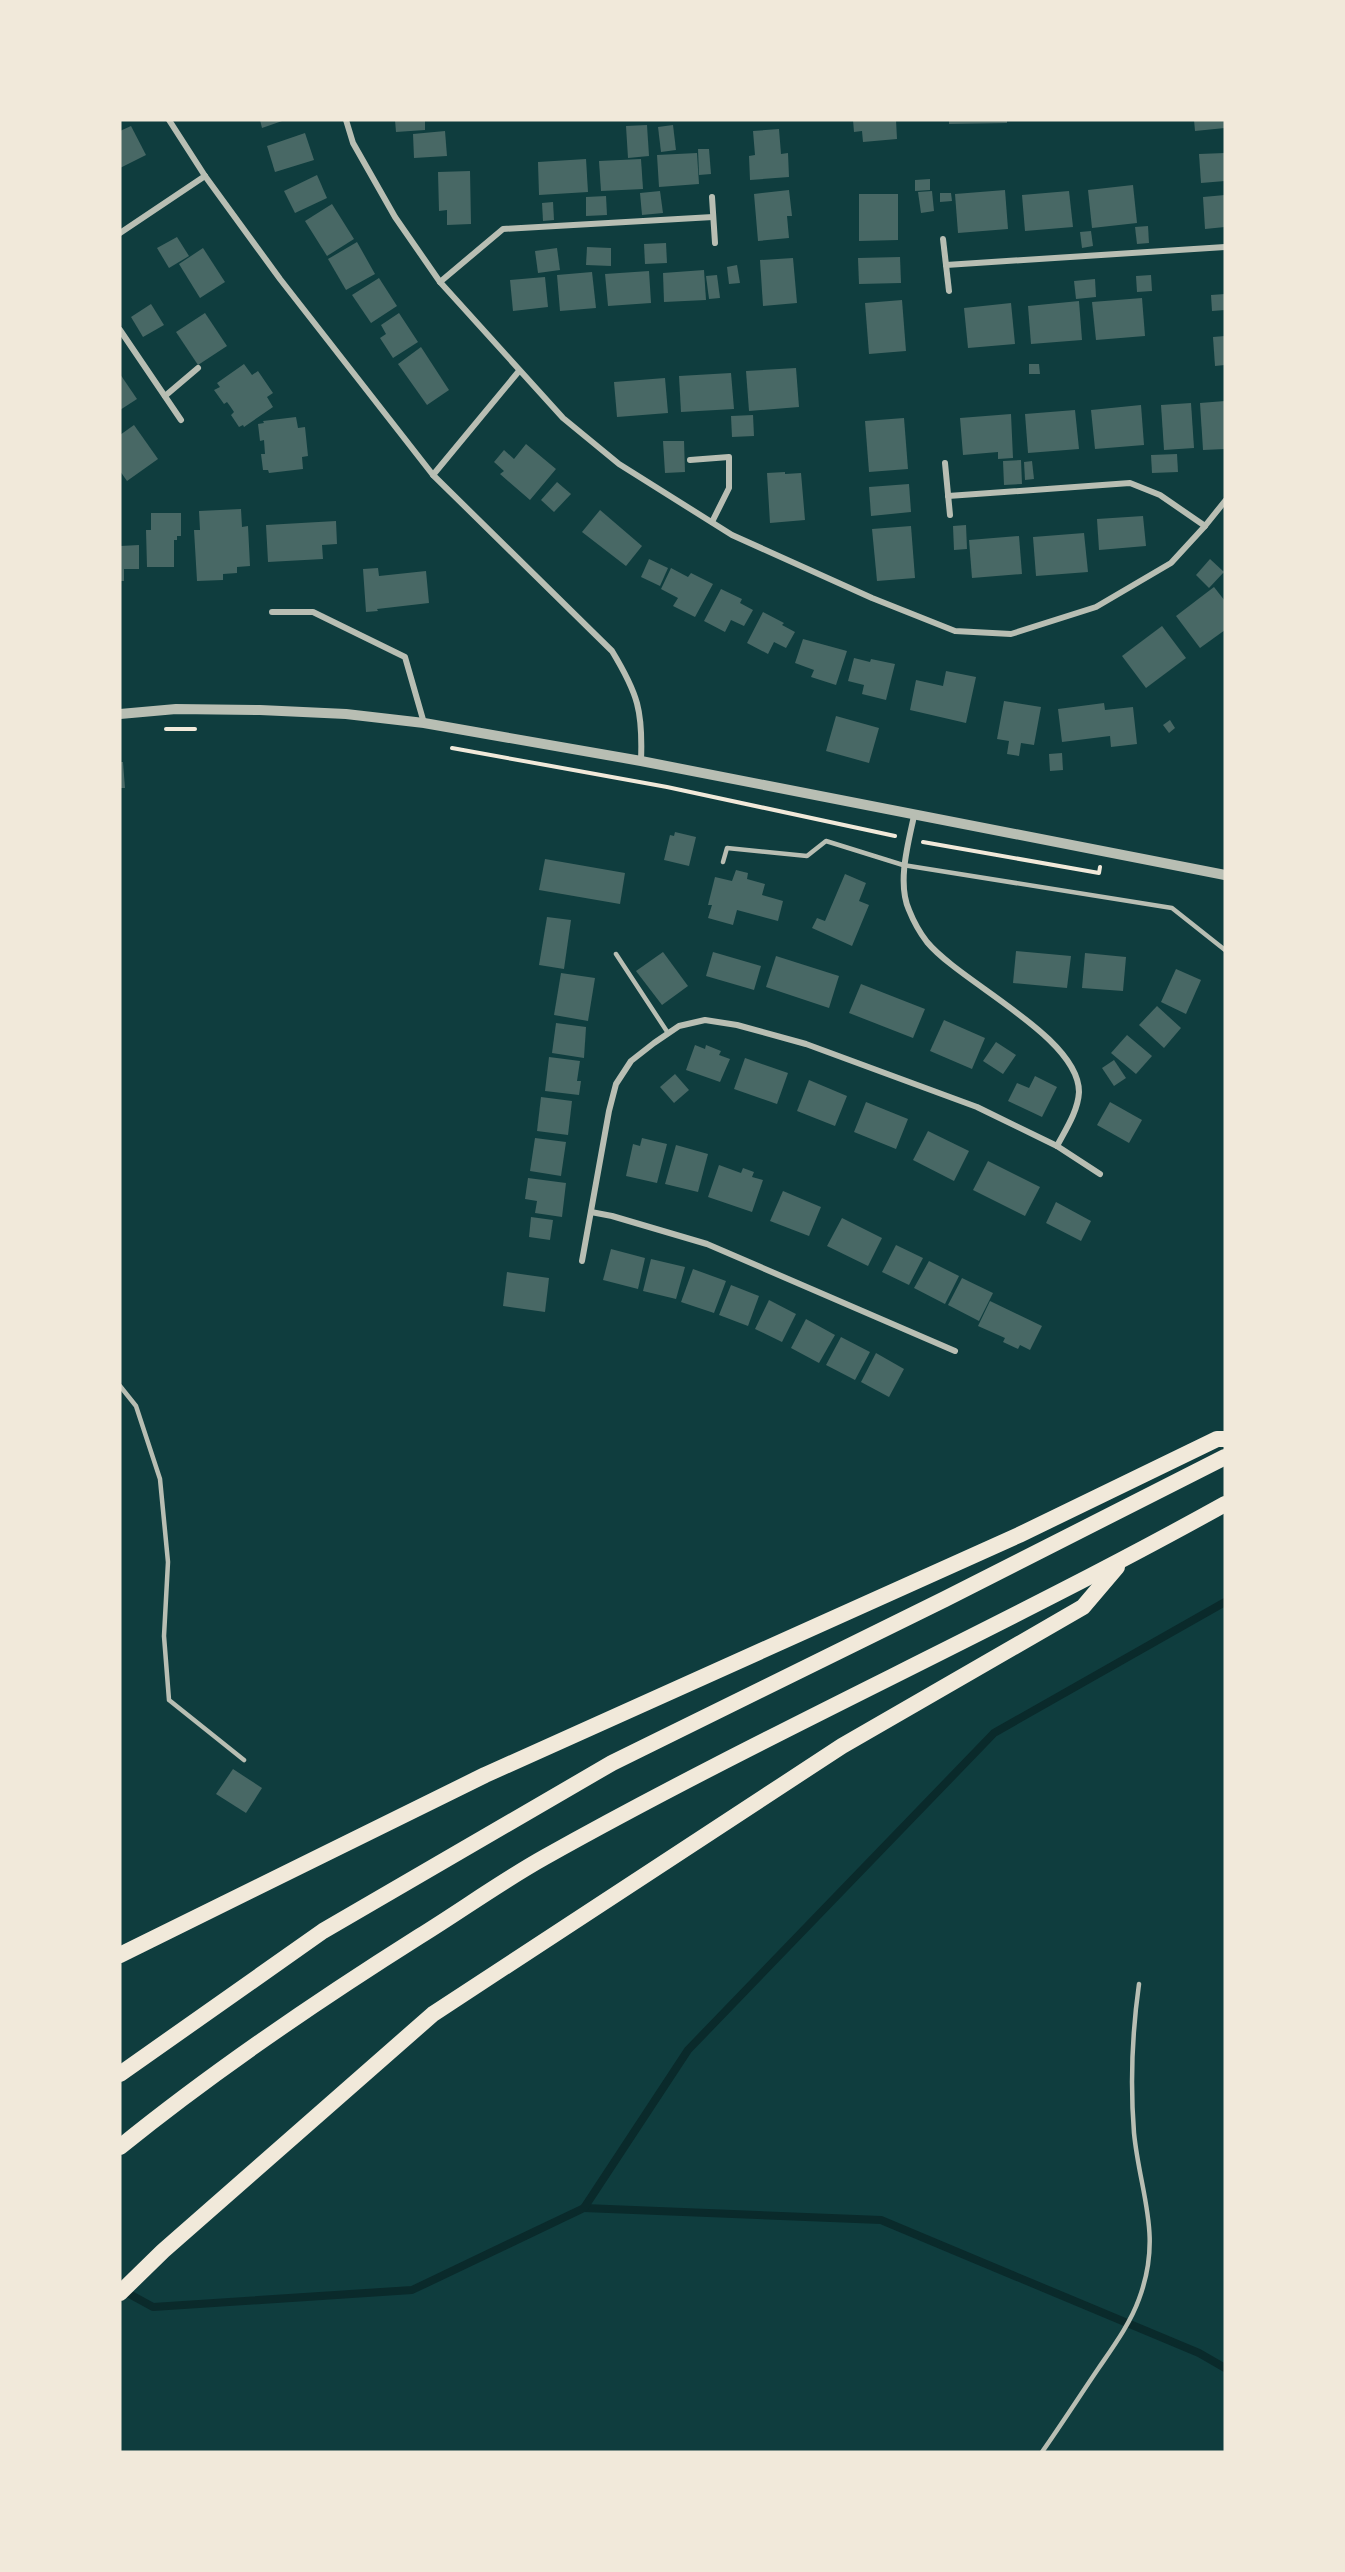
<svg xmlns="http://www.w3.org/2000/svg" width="1345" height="2572" font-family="'Asap Condensed',sans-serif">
  <rect width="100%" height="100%" fill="#0f3d3e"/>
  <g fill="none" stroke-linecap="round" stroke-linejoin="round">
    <g stroke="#0a2a2b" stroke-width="8">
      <polyline points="584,2208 881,2220 1199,2353 1225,2368"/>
      <polyline points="122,2290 153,2307 412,2290 584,2208 688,2050 994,1733 1225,1602"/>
    </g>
  </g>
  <g fill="#486865">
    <polygon points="260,120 285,120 262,128"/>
    <polygon points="395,120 425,120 425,130 396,132"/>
    <polygon points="853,120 896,120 897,139 863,142 862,131 854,132"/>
    <polygon points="949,120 1007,120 1007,123 949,124"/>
    <polygon points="1194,120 1225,120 1225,128 1195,131"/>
    <polygon points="647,125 649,156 628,158 626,126"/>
    <polygon points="673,125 676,150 661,152 658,127"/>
    <polygon points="131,126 146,155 120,168 120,131"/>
    <polygon points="779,129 781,154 788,153 789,177 750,180 749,156 755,155 753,131"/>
    <polygon points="445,131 447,156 414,158 413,134"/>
    <polygon points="305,133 314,160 275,172 267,146"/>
    <polygon points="698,149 709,149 711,174 699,175"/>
    <polygon points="697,153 699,184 659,187 657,155"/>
    <polygon points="1225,153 1225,181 1201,183 1199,154"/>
    <polygon points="586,159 588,192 539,195 538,162"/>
    <polygon points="641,159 643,189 601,191 599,161"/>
    <polygon points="470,171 471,224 447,225 447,210 439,211 438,172"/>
    <polygon points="317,175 327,198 295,213 284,191"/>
    <polygon points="930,179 930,190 915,191 915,180"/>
    <polygon points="1133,185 1137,223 1092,228 1088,190"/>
    <polygon points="789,190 792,216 787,216 789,238 758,241 754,194"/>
    <polygon points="1005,190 1008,229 958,233 955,194"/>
    <polygon points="660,191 663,213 642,215 640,193"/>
    <polygon points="932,191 934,211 921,213 918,192"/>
    <polygon points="1069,191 1073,227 1025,231 1022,195"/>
    <polygon points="940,193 951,193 952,201 940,202"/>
    <polygon points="859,194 898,194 898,240 859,241"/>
    <polygon points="1225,195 1225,227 1205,229 1203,197"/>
    <polygon points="606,196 607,215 586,216 586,197"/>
    <polygon points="553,202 554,220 543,221 542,203"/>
    <polygon points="332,204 354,239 327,256 305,221"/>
    <polygon points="1148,226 1149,243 1137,244 1135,227"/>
    <polygon points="1091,231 1093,246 1082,248 1080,232"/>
    <polygon points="177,237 189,256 169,268 157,248"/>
    <polygon points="357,242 375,274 346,290 328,259"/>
    <polygon points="666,243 667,263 645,264 644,244"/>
    <polygon points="587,247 611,248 611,266 586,265"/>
    <polygon points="203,248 225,282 200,298 179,264"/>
    <polygon points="557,248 560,270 538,273 535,251"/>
    <polygon points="900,257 901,283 859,284 858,258"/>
    <polygon points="793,258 797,303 763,306 760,260"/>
    <polygon points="737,265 740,283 729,284 727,267"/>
    <polygon points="704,270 706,300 664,302 663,273"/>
    <polygon points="649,271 651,303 608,306 605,274"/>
    <polygon points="592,272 596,308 560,311 557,275"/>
    <polygon points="717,275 720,298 709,299 706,276"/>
    <polygon points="1151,275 1152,291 1137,292 1136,276"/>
    <polygon points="545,277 548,307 513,311 510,280"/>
    <polygon points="379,278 397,306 371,323 352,295"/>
    <polygon points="1095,279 1096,297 1076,299 1074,281"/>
    <polygon points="1225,294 1225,310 1212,311 1211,295"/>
    <polygon points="1142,298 1145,336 1096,340 1092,302"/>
    <polygon points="902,300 906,351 869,354 865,303"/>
    <polygon points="1079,301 1082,340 1031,344 1028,306"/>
    <polygon points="1011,303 1015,344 968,348 964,308"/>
    <polygon points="151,304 164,325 143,337 131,317"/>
    <polygon points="205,313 227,346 198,365 176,332"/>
    <polygon points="399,313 418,342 393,358 380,338 386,334 381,325"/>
    <polygon points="1225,336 1225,365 1215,366 1213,337"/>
    <polygon points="421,347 449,390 427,405 398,364"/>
    <polygon points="244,364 252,375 258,371 273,393 267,397 273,407 244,427 243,425 239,427 231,415 234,412 230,406 227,402 224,404 214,390 220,387 217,383"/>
    <polygon points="1029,364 1039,364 1040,374 1029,374"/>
    <polygon points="796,368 799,407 749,411 746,371"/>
    <polygon points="731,373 734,409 681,412 679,376"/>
    <polygon points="120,374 137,399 120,410"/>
    <polygon points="665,378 668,413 617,417 614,382"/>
    <polygon points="1225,401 1225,449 1203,450 1200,403"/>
    <polygon points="1191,403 1194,448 1164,450 1161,405"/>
    <polygon points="1141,405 1144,445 1095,449 1091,410"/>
    <polygon points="1075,410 1079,449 1028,453 1025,414"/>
    <polygon points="1011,414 1013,458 998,459 998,452 963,455 960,418"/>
    <polygon points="753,415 754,436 732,437 731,416"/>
    <polygon points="296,417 298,428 305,427 308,456 302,457 303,469 269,473 268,470 263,470 261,454 265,454 264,440 260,441 258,424 264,423 263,421"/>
    <polygon points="904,418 908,469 869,472 865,421"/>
    <polygon points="134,425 158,459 127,481 120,471 120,435"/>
    <polygon points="663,441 684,441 685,472 665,473"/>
    <polygon points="526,444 556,469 530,500 500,474 504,471 494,462 504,450 514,459"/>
    <polygon points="1177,454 1178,472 1152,473 1151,455"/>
    <polygon points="1021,460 1022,484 1004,485 1003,461"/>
    <polygon points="1032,461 1034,479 1025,480 1024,462"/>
    <polygon points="785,472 785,474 801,473 805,520 770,523 767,473"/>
    <polygon points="557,482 571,494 554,512 541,500"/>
    <polygon points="909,484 911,512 871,516 869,487"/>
    <polygon points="241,509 242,527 248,526 250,566 237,567 237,573 223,574 223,580 197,581 194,530 200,530 199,511"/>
    <polygon points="600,510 642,546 626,566 582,532"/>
    <polygon points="151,513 181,513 181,536 177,536 177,540 174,540 174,567 147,567 146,530 151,530"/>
    <polygon points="1143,516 1146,546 1099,550 1097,519"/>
    <polygon points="336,521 337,544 322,545 323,559 268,562 266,525"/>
    <polygon points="966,525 967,549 954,550 953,526"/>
    <polygon points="911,526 915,578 877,581 872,529"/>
    <polygon points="1084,533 1088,572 1036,576 1033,537"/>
    <polygon points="1019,536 1022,574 972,578 969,540"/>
    <polygon points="139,545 139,569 124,569 124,581 120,581 120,546"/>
    <polygon points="649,559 668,568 660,586 641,577"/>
    <polygon points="1210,559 1224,572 1209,588 1196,575"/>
    <polygon points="378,568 379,576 426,571 429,603 377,609 378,611 366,612 363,569"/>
    <polygon points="671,568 688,577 691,573 713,584 695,617 673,606 678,598 661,589"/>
    <polygon points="1214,587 1225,601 1225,630 1200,648 1176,616"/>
    <polygon points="721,589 742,599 740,603 753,610 744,626 731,620 725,632 704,621"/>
    <polygon points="763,612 784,623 782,625 795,632 786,648 774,642 768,654 747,643"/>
    <polygon points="1162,626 1186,658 1146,688 1122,656"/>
    <polygon points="803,639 847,651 836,685 811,677 814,670 795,663"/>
    <polygon points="854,658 870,662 871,659 895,664 886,700 862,694 864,685 848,681"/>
    <polygon points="946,671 976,677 966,723 910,710 916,680 943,686"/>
    <polygon points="1004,701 1041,707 1034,745 1021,743 1019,756 1007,754 1009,741 997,739"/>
    <polygon points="1104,703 1105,710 1133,707 1137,744 1111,747 1110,736 1062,742 1058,709"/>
    <polygon points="836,716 879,728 869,763 826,751"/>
    <polygon points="1170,720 1175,728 1169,733 1163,725"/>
    <polygon points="1062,753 1063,770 1050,771 1049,754"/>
    <polygon points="120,762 123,762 125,788 120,788"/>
    <polygon points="675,832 696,837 689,866 664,860 670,835 674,836"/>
    <polygon points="545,859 625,873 620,904 539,890"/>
    <polygon points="736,870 748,873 747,879 765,884 762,895 783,901 778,921 737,910 733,925 708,918 712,905 708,905 715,877 732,881"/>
    <polygon points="845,874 866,883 859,901 869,905 852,946 812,928 817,918 825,921"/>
    <polygon points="547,917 571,920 564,969 539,965"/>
    <polygon points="1016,951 1071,956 1067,988 1013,983"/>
    <polygon points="663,952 688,986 662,1005 636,971"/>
    <polygon points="713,952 761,966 754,990 706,976"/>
    <polygon points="1085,953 1126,957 1123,991 1082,988"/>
    <polygon points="776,956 839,976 829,1008 766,987"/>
    <polygon points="1176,969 1201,980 1186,1014 1161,1002"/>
    <polygon points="561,973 595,978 588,1021 554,1015"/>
    <polygon points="861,984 925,1009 913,1038 849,1013"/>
    <polygon points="1157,1006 1181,1028 1164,1048 1139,1025"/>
    <polygon points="944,1020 985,1038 972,1069 930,1051"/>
    <polygon points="556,1023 586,1027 584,1058 552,1053"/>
    <polygon points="1127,1035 1152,1056 1136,1074 1111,1053"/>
    <polygon points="996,1042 1016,1055 1003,1074 983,1061"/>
    <polygon points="695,1045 705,1049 706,1045 721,1051 719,1055 730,1059 720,1082 686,1070"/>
    <polygon points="549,1057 580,1061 577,1081 581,1081 579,1095 545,1091"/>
    <polygon points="745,1058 788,1073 777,1104 734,1089"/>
    <polygon points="1114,1060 1126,1078 1114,1086 1102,1068"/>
    <polygon points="675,1074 689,1090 674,1103 660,1087"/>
    <polygon points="1035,1076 1057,1087 1042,1117 1008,1101 1017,1083 1029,1088"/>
    <polygon points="809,1080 847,1096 835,1126 797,1111"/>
    <polygon points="541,1097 572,1101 568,1135 537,1131"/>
    <polygon points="866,1102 908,1119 896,1149 854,1132"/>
    <polygon points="1110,1102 1142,1120 1129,1143 1097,1125"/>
    <polygon points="928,1131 969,1151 954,1181 913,1160"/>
    <polygon points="535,1138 566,1142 561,1176 530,1171"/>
    <polygon points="642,1138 667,1144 657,1183 626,1176 633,1144 640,1146"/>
    <polygon points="676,1145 708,1154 698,1192 665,1184"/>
    <polygon points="988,1161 1040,1187 1025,1216 973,1190"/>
    <polygon points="719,1165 741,1173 743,1168 754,1172 752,1177 763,1180 752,1212 708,1197"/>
    <polygon points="528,1178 566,1183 562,1217 535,1213 537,1201 525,1199"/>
    <polygon points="783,1191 821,1207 809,1236 770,1221"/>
    <polygon points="1056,1202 1091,1221 1081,1241 1046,1223"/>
    <polygon points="531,1217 553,1220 550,1240 529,1237"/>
    <polygon points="842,1218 882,1238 868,1266 827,1246"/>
    <polygon points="896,1245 923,1258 909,1285 882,1272"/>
    <polygon points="611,1249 645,1258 638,1289 603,1280"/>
    <polygon points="651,1259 685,1267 676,1299 643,1291"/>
    <polygon points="929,1261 959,1276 945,1304 914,1288"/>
    <polygon points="693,1269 726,1281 714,1313 681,1302"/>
    <polygon points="507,1272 549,1278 545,1312 503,1306"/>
    <polygon points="962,1278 993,1293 979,1321 948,1305"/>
    <polygon points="731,1285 759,1296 748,1326 719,1315"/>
    <polygon points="769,1300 796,1314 782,1342 755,1329"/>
    <polygon points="990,1301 1042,1326 1030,1350 1020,1345 1018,1349 1003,1342 1005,1338 978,1326"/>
    <polygon points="806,1319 835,1335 819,1363 791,1348"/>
    <polygon points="841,1337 870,1352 855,1380 826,1365"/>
    <polygon points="876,1353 904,1369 889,1397 861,1382"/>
    <polygon points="233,1769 262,1788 246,1813 216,1794"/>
  </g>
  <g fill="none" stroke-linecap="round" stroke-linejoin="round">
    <g stroke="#f1e9da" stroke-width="4">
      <polyline points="166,729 195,729"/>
      <polyline points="452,748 667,787 895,836"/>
      <polyline points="923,842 1099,873 1100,867"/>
    </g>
    <g stroke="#b8beb3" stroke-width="4.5">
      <polyline points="723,862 727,848 807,856 826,841 903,865 1172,908 1225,950"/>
      <polyline points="616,954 668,1033"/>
      <polyline points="120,1386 136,1406 160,1479 168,1562 164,1636 169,1700 244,1760"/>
      <path d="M1042,2452C1061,2425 1079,2397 1098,2369C1113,2347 1130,2324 1139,2299C1163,2235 1140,2194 1134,2133C1130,2082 1132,2034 1139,1984"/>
    </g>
    <g stroke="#b8beb3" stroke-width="6">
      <path d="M169,120L205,176L280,279L433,475L612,651C638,694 643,711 641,761"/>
      <polyline points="346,120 353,143 395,217 440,282 563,418 619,464 732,535 872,598 955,631 1011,634 1096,607 1171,563 1205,526 1225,501"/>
      <polyline points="712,197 715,243"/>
      <polyline points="120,233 205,176"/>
      <polyline points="943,239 949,291"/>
      <polyline points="946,265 1225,247"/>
      <polyline points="440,282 503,229 713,217"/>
      <polyline points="120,330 181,420"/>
      <polyline points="165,396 198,368"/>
      <polyline points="690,460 729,457 729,488 712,522"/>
      <polyline points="945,463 950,515"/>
      <polyline points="433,475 519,371"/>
      <polyline points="948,496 1130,483 1160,495 1205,526"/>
      <polyline points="272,612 313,612 405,657 424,723"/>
      <path d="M914,816C908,844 897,883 909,910C913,920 920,933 927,942C961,983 1079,1037 1079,1092C1078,1111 1066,1129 1057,1146"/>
      <polyline points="591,1212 612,1216 707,1244 955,1351"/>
      <polyline points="582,1261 609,1111 616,1084 631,1061 654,1043 679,1026 705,1020 737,1025 806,1044 977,1107 1057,1146 1100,1174"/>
    </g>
    <polyline stroke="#b8beb3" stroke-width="10" points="120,714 176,709 260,710 346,714 424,723 641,761 1225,875"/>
    <g stroke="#f1e9da" stroke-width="16">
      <polyline points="120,1955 485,1775 1019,1535 1217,1439 1225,1439"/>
      <polyline points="120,2074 323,1931 612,1763 945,1599 1225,1457"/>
      <path d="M120,2147C215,2070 317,2001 420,1936C462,1910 502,1881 545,1857C768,1732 1002,1628 1225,1504"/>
      <polyline points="120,2293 163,2251 433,2014 842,1746 1083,1607 1117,1567"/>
    </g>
  </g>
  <rect width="1345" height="2572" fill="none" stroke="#f1e9da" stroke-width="243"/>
</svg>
